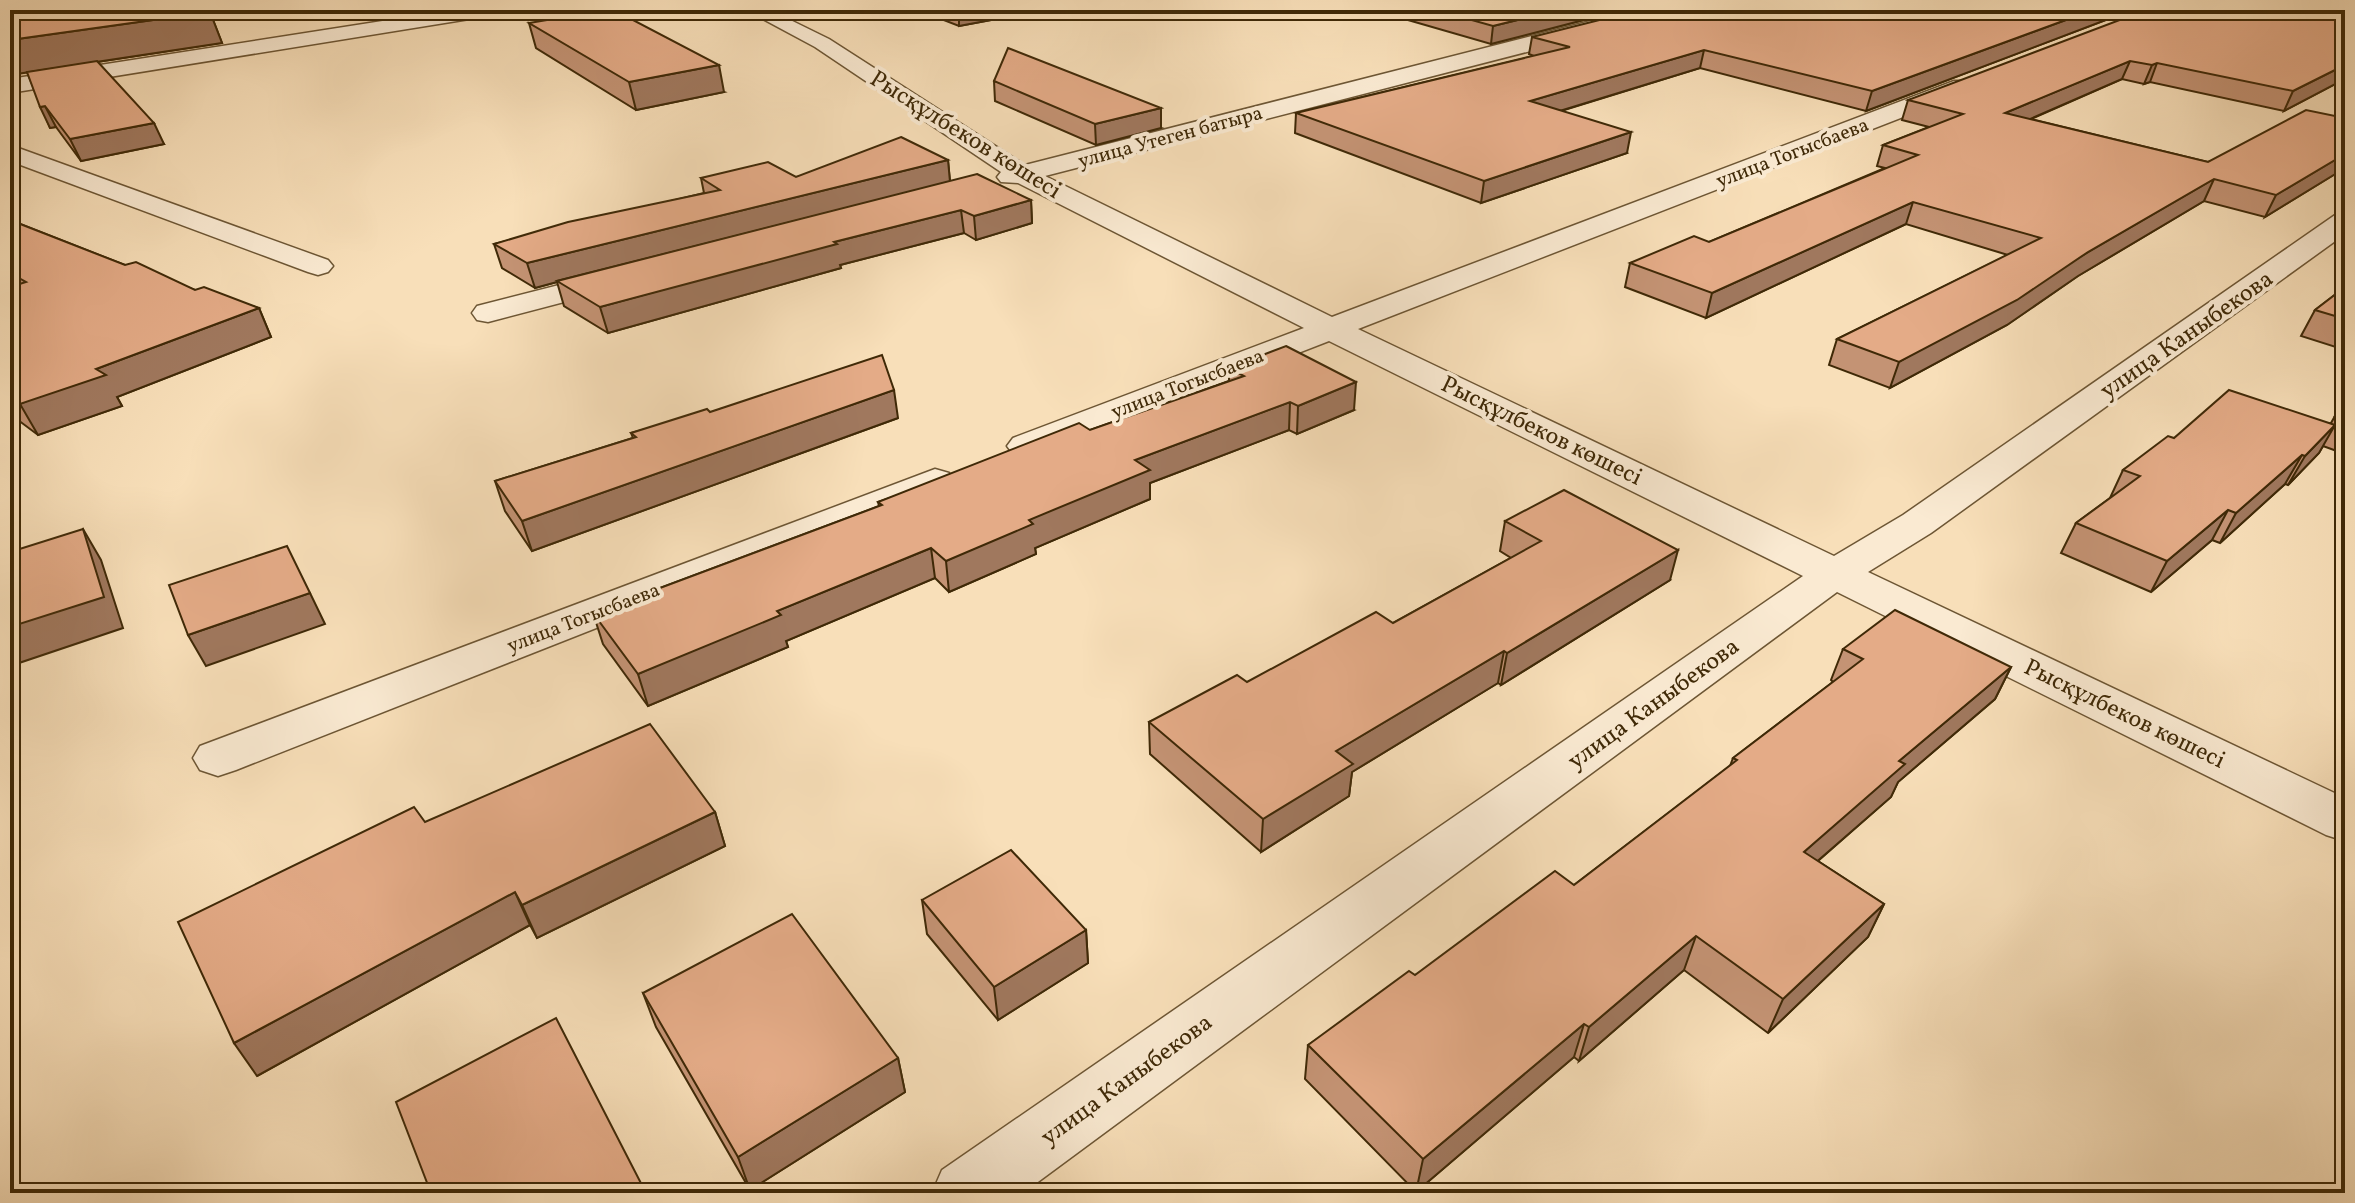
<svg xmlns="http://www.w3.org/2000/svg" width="2355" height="1203" font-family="Vollkorn,serif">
  <rect width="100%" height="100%" fill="#f8dfb9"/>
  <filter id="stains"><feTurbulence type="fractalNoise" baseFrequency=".0025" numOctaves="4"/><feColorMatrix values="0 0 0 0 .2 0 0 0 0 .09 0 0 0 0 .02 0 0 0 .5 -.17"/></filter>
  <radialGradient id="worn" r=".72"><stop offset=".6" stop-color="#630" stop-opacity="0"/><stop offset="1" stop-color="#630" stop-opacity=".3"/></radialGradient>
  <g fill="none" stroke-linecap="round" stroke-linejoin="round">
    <defs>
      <g id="minor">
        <polygon points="453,10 497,10 488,16 10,93 10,79"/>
        <polygon points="746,10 770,10 829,39 1025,165 1630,11 1676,10 1674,14 1045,176 1332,317 1954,81 1970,81 1973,86 1970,91 1358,329 1834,556 1903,515 2335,215 2345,213 2345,234 1931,533 1868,572 2345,798 2345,841 2326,835 1837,592 1023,1193 932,1193 942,1170 1803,576 1329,341 1039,454 1026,457 1013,454 1007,446 1013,438 1304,328 1018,183 1001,182 997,177 1001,172 815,47"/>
        <polygon points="10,145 328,260 333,266 328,272 318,275 308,272 10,161"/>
        <polygon points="618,270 629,273 633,279 629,285 488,322 477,320 472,313 477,306"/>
        <polygon points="935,469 949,473 954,481 949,489 236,770 218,776 200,770 193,758 200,746"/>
      </g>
    </defs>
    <use href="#minor" stroke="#6d5634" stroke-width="3"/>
    <use href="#minor" fill="#faead2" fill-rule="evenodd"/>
  </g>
  <g fill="#c49374" stroke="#3f2907" stroke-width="2">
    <polygon points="10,10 210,12 222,43 97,62 164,144 81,161 56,127 50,128 27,72 10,75"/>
    <polygon points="918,10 1044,10 959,26"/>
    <polygon points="1395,10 1622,10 1491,44 1394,16"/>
    <polygon points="2132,10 1866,111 1700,68 1561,111 1627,153 1481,203 1295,133 1296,113 1534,56 1529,54 1532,37"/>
    <polygon points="2345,10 2345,79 2284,111 2150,82 2144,84 2122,79 2031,119 2208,162 2345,118 2345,168 2265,217 2204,201 2078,276 2007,325 1890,388 1829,365 1837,339 2008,255 1906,224 1706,318 1625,287 1630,263 1709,242 1885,168 1877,166 1883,145 1929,127 1902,120 1908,100"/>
    <polygon points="529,23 724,92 636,110 536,48"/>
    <polygon points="994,81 1161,128 1096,145 995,101"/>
    <polygon points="948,160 950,181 1031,200 1032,223 976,240 964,233 840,265 841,268 608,333 564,306 557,282 535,288 502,268 494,244 704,193 701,178 796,177"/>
    <polygon points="10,220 125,265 195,290 259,308 271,337 117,397 122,406 38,435 10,414"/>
    <polygon points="2345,287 2345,350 2301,336 2315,310"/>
    <polygon points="1229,368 1354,410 1297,434 1289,430 1150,483 1150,499 1035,548 1036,554 949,592 935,578 786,641 788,647 648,706 603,644 593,613 879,506 878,502 1090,430 1229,381"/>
    <polygon points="2345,407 2345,454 2323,446 2319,453 2288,485 2285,484 2220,543 2212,540 2151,592 2061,553 2076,523 2110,498 2123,470 2174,438 2331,423 2335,416"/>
    <polygon points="710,412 898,418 532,551 505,511 495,481 633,438 631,433"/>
    <polygon points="1505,521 1670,580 1501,685 1498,683 1352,772 1349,796 1261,852 1150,754 1149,722 1393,623 1511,558 1500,551"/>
    <polygon points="1843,649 2011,667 1995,699 1898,782 1891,797 1818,861 1884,904 1868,937 1768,1033 1684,970 1579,1061 1574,1057 1416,1192 1305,1079 1308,1045 1415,975 1574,885 1730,766 1733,758 1833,682 1831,680"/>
    <polygon points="715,812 725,846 537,938 530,925 257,1076 425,822"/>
    <polygon points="922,900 1086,930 1088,963 998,1020 927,934"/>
    <polygon points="643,993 898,1058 905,1092 750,1190 656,1027"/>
  </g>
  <g fill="#a0785e" stroke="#3f2907" stroke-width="2">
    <polygon points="996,10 1044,10 959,26 959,17"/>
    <polygon points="1558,10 1622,10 1491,44 1493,26"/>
    <polygon points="2093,10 2132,10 1866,111 1872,91"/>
    <polygon points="210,12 222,43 10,75 10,40"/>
    <polygon points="1704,50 1700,68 1527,121 1530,101"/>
    <polygon points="2130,61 2122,79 1998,133 2005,113"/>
    <polygon points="2157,63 2150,82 2144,84 2152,65"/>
    <polygon points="719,65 724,92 636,110 629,82"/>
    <polygon points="2345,65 2345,79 2284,111 2293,91"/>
    <polygon points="45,106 56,127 50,128 40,107"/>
    <polygon points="1161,108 1161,128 1096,145 1095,124"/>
    <polygon points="154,123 164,144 81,161 70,139"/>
    <polygon points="1631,132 1627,153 1481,203 1484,181"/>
    <polygon points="2345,154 2345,168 2265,217 2276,195"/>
    <polygon points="948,160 950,182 557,281 557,282 535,288 527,263"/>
    <polygon points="2214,179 2204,201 2078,276 2007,325 1890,388 1899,362"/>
    <polygon points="1031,200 1032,223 976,240 974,216"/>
    <polygon points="1913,202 1906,224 1706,318 1712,293"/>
    <polygon points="961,210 964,233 840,265 841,268 608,333 600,307 834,242"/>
    <polygon points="259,308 271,337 117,397 122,406 38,435 20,404 96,369"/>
    <polygon points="1356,382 1354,410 1297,434 1298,406"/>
    <polygon points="894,390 898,418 532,551 522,521"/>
    <polygon points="1290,402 1289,430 1150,483 1150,499 1035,548 1036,554 949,592 946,561 1029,520 1135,460"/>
    <polygon points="2335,425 2319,453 2288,485 2305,456"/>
    <polygon points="2302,455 2285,484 2220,543 2236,513"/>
    <polygon points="2228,510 2212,540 2151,592 2167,561"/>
    <polygon points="83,529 101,560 123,628 10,666 10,627"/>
    <polygon points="931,548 935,578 786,641 788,647 648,706 638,674 777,611"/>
    <polygon points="1678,550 1670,580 1501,685 1507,653"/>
    <polygon points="310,593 325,624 206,666 188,635"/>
    <polygon points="1504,651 1498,683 1352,772 1349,796 1261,852 1263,819 1336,751"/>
    <polygon points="2011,667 1995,699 1898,782 1891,797 1790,885 1804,852 1899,761"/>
    <polygon points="715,812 725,846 537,938 522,905"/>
    <polygon points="515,892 530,925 257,1076 234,1043"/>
    <polygon points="1884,904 1868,937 1768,1033 1783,999"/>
    <polygon points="1086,930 1088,963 998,1020 994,987"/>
    <polygon points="1696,936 1684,970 1579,1061 1589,1027"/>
    <polygon points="1584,1024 1574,1057 1416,1192 1423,1159"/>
    <polygon points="898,1058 905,1092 750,1190 738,1157"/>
  </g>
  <g fill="#e4ab87" stroke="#3f2907" stroke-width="2">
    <polygon points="10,10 208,10 210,12 10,40"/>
    <polygon points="607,10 614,10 719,65 629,82 529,23"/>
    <polygon points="940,10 996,10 959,17"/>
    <polygon points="1436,10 1558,10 1493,26"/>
    <polygon points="1639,10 2093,10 1872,91 1704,50 1530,101 1631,132 1484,181 1296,113 1570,47 1532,37"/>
    <polygon points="2146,10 2345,10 2345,65 2293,91 2157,63 2152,65 2130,61 2005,113 2208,162 2306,110 2345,118 2345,154 2276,195 2214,179 2088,252 2017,300 1899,362 1837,339 2041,238 1913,202 1712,293 1630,263 1694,236 1709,242 1918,155 1883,145 1963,114 1908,100"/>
    <polygon points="1008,48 1161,108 1095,124 994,81"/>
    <polygon points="97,61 154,123 70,139 45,106 40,107 27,72"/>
    <polygon points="901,137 948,160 527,263 494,244 568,222 720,190 701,178 768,162 796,177"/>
    <polygon points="977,174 1031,200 974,216 961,210 834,242 837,244 600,307 557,281"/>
    <polygon points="10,220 125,265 136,262 195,290 204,287 259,308 96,369 106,375 20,404 10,397 10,287 26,282 10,273"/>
    <polygon points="2345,287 2345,319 2315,310"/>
    <polygon points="1286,346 1356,382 1298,406 1290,402 1135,460 1150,470 1029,520 1033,524 946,561 931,548 777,611 781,615 638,674 593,613 882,505 878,502 1079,423 1090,430 1244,376 1229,368"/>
    <polygon points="882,355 894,390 522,521 495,481 636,437 631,433 707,409 710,412"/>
    <polygon points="2229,390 2335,425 2305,456 2302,455 2236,513 2228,510 2167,561 2076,523 2140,476 2123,470 2168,436 2174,438"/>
    <polygon points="2345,407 2345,419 2335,416"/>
    <polygon points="1564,490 1678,550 1507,653 1504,651 1336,751 1353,764 1263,819 1149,722 1237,675 1247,682 1376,612 1393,623 1541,541 1505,521"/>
    <polygon points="83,529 104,597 10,627 10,552"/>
    <polygon points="287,546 310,593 188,635 169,585"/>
    <polygon points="1895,610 2011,667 1899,761 1905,764 1804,852 1884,904 1783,999 1696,936 1589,1027 1584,1024 1423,1159 1308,1045 1409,971 1415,975 1555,871 1574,885 1737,760 1733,758 1863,659 1843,649"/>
    <polygon points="650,724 715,812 522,905 515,892 234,1043 178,922 414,807 425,822"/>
    <polygon points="1011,850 1086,930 994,987 922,900"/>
    <polygon points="792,914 898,1058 738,1157 643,993"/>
    <polygon points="556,1018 646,1193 431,1193 396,1102"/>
  </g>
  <g text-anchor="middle" stroke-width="8" stroke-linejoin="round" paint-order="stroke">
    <g font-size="20" fill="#3f2907" stroke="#faead2">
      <text transform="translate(1170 136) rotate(-15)" y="7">улица Утеген батыра</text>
      <text transform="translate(1792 152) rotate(-21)" y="7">улица Тогысбаева</text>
      <text transform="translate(1187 383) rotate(-21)" y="7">улица Тогысбаева</text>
      <text transform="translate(583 617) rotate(-21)" y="7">улица Тогысбаева</text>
    </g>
    <g font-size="24" fill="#3f2907" stroke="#faead2">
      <text transform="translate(966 134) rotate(32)" y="8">Рысқұлбеков көшесі</text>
      <text transform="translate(2186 334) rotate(-35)" y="8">улица Каныбекова</text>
      <text transform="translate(1542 430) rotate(26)" y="8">Рысқұлбеков көшесі</text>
      <text transform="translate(1653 703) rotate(-36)" y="8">улица Каныбекова</text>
      <text transform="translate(2125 713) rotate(26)" y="8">Рысқұлбеков көшесі</text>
      <text transform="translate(1126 1079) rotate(-36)" y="8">улица Каныбекова</text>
    </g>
  </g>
  <rect width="2355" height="1203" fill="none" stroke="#f8dfb9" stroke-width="40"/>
  <rect x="12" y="12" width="2331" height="1179" fill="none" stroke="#3f2907" stroke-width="4"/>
  <rect x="20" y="20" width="2315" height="1163" fill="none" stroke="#3f2907" stroke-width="2"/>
  <rect width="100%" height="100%" filter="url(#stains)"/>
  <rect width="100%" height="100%" fill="url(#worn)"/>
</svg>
